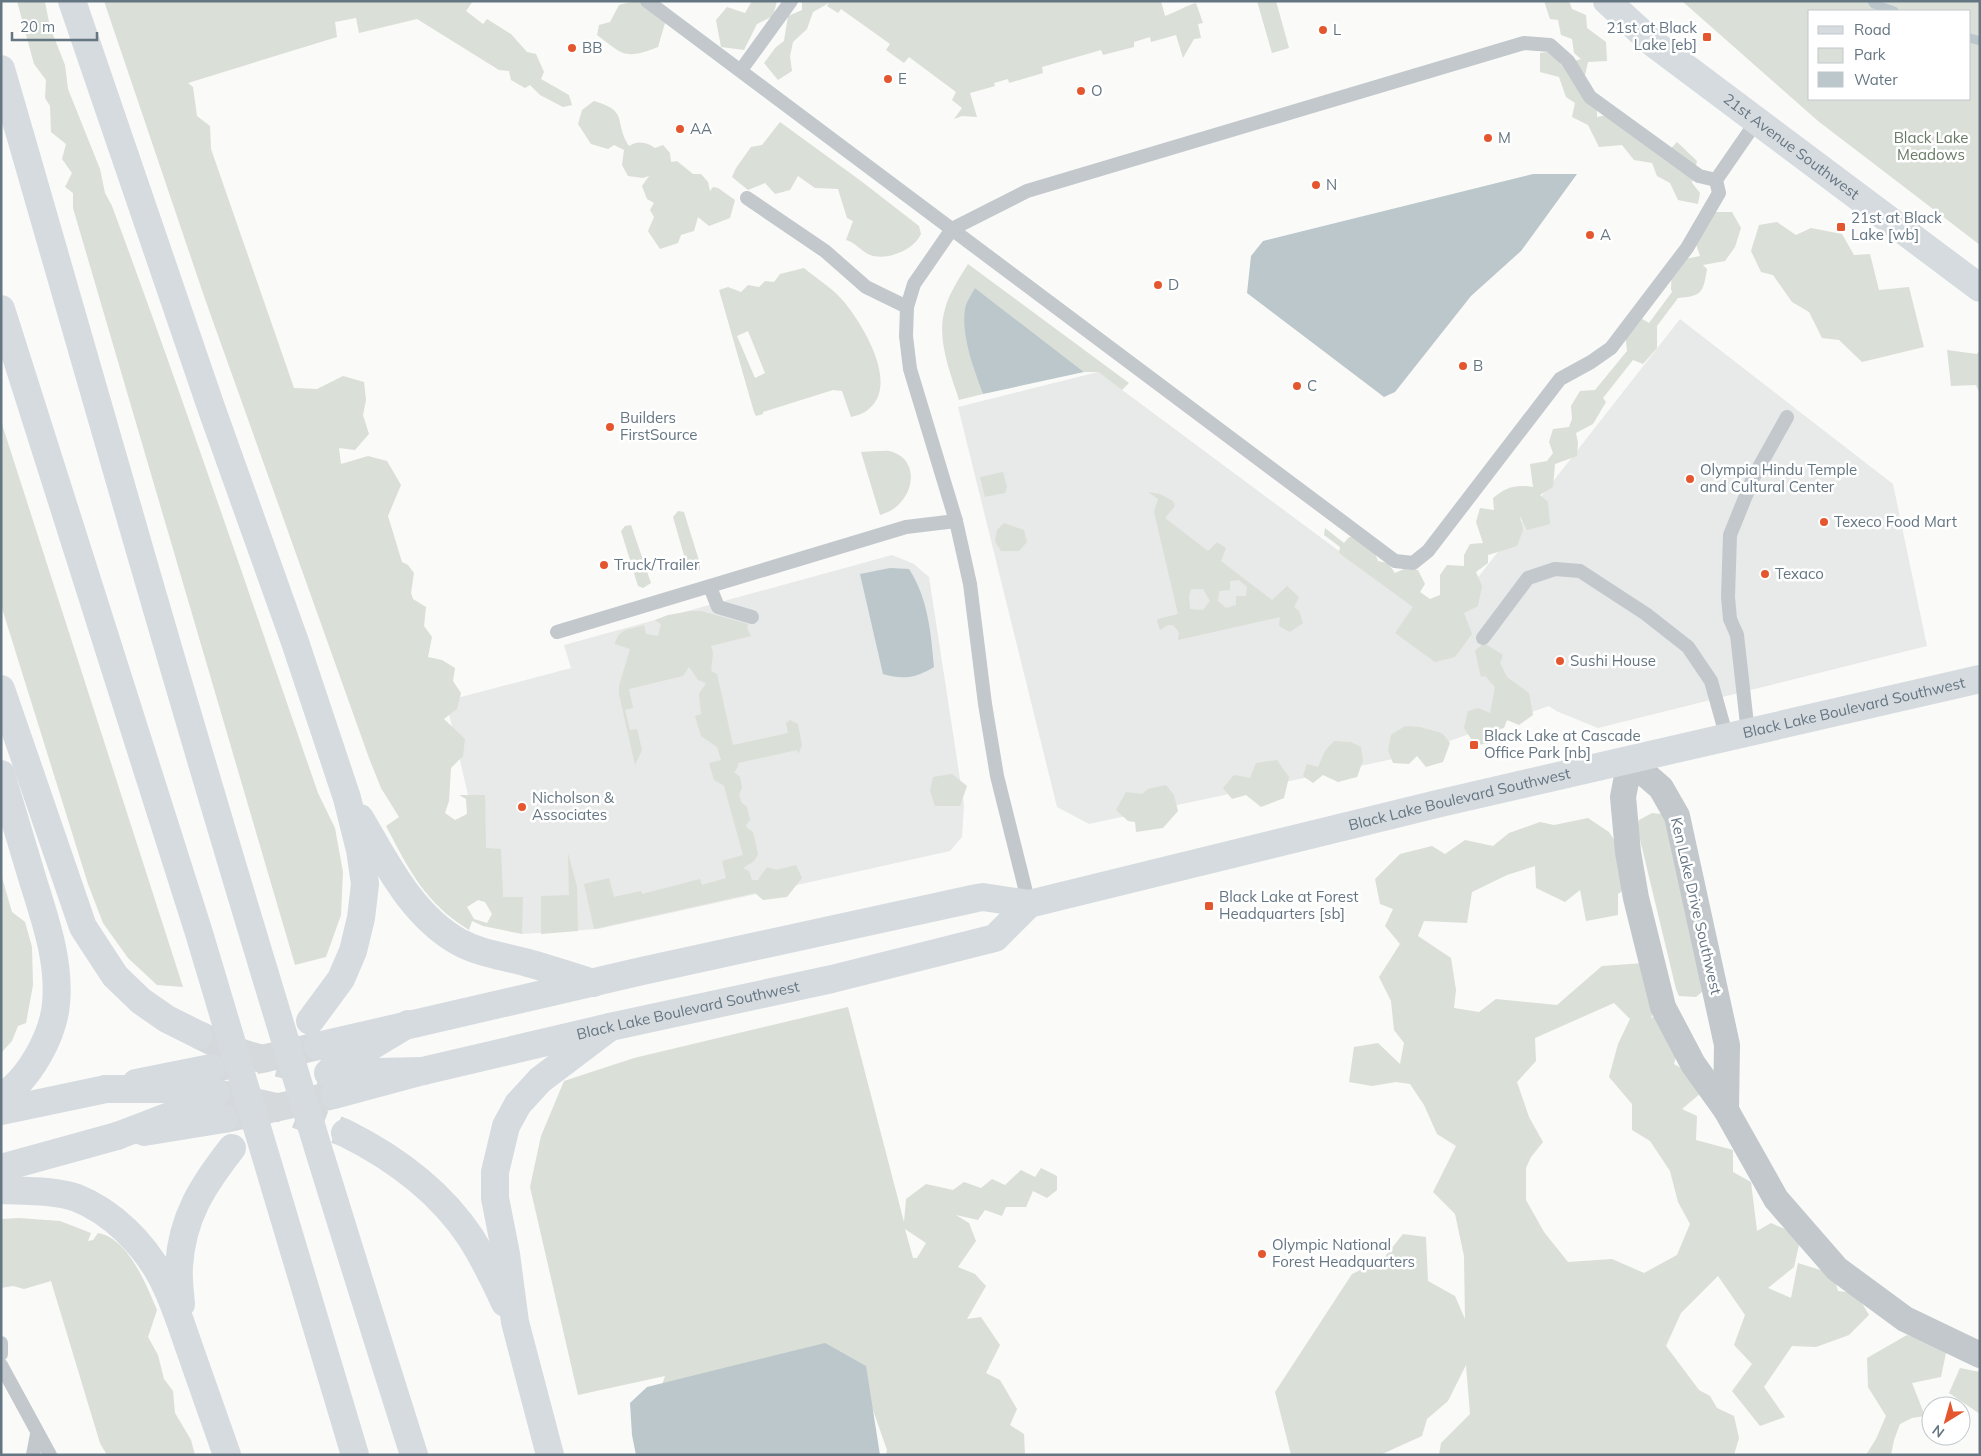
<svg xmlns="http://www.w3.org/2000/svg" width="1981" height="1456" font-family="Mulish,sans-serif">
  <rect width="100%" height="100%" fill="#fafaf8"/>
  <g fill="#e8e9e9">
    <polygon points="1680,319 1893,484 1927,646 1598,728 1556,711 1549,706 1407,756 1089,824 1057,807 958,407 1098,372 1440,626"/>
    <polygon points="892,555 914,564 929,577 964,805 962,837 950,851 598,929 522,934 498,923 446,701 571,668 564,645"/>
  </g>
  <g fill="#dadfd7" fill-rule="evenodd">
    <path d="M17,1L45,2L50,27L65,65L68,89L100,169L105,193L112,206C184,400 250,597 318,793L335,828L343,872L341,915L326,957L295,965L73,208V193L65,187L72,173L62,159L66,144L51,132L50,106L45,98L46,80L34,64Z"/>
    <path d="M104,1H473L466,11L483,24L487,19L511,34L527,52L536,54L544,72L541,79L569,95L572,105L563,107L540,95L530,85L525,88L511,80L509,71L499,70L417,19L359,33L356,18L335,22L337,37L188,83L193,87L197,116L210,126L211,149L294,388L317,389L343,376L364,382L366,400L363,415L369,434L355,450L339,448L341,464L368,456L387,461L401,485L388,516L402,562L408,565L414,573L411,593L413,599L426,607L424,626L432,637L428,657L442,660L455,668L453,681L461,693L457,709L444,719L465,739L463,756L451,768L449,801L445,813L455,820L467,814L466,799L459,795H485L486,848L501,849L503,897H523L522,934L483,926L472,921L469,930C425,903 409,870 386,826L399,817L381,788L369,758L205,299ZM478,900L485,902L492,914L487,923L474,919L467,907Z"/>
    <path d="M634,1H653L665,23L658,47C624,60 624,55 597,35L599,25L610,22L619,5Z"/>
    <polygon points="752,1 777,1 773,16 757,24 744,50 721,47 716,20 727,7 745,13"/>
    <path d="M802,1H1161L1165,16C1176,12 1185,6 1196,3L1203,23L1198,24L1201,38L1194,39L1183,58L1176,35L1151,42L1150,37L1134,42V47L1103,55L1101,50L1042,67L1043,73L1009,83L1008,79L994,83L995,86L970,93L977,117L962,116L954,119L962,108L952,100L956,92L909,57L904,63L886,50L890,44L841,9L838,13L827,6L829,3L813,12L807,29L793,42L790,56L792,71L778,80L764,63L776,47L784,41L788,16L802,10Z"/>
    <polygon points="1257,1 1276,1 1289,48 1272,53"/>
    <polygon points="1544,1 1569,1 1572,9 1586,15 1587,28 1606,42 1607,61 1588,62 1582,89 1597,96 1597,117 1623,112 1629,130 1651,134 1662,158 1677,142 1697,161 1692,183 1700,193 1698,204 1678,200 1670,183 1657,176 1652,163 1634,160 1622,145 1599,147 1588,125 1572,117 1575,103 1566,97 1559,77 1540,72 1540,53 1554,51 1561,65 1581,59 1574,53 1572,39 1561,35 1558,20 1550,19"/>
    <path d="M1682,1H1980V245L1818,121ZM1810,11H1970V99H1810Z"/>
    <path d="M594,101C630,112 613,120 629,146C638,140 647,142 655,148L663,145L670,153L671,162L677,161L693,174H701L708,182L710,191L713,187L718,188L735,200L730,218L709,226L698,217L694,231L681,235L678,243L660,249L648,231L654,217L650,210L654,203L647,199L642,186L649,176L643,178L628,176L622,165L624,150L614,145L608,149L591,144L578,124L582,110Z"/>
    <path d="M780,122L861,181L919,226L921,234C914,250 887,261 870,255C861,251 856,243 846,240L853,221L847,218L838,189L815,188L798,176L790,190L775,194L765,183L748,190L732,177L736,168L751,147L762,145Z"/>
    <path d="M1710,212H1732L1741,228L1735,247L1725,261L1703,265L1707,269C1703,293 1702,296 1678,298L1657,326V348L1643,364L1633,360L1603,398L1606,402L1593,424L1576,433L1578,443L1577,456L1555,464L1553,487L1540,495L1548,502L1550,524L1527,530L1520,516L1523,530L1517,546L1488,555V563L1476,572L1482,586L1478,606L1464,613L1472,634L1455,657L1435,662L1395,633L1413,607L1339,553L1340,547L1324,535L1325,528L1344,543L1349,537L1368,536L1378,561L1388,563L1395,573L1404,569L1418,570L1425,584L1420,592L1430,599L1440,595V575L1447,565L1464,566V555L1470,544L1483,543L1476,522L1480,508L1494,510L1493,498C1506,487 1516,484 1533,487L1530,464L1547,461L1553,453L1549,442L1553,429L1569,427L1572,419L1571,406L1580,391L1595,390L1627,351L1625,332L1639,317L1649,323L1672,292L1671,289L1672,267L1685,259L1700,256L1694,238Z"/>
    <polygon points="1777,222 1796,235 1811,228 1842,234 1854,255 1870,254 1879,290 1909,287 1924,347 1862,362 1839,340 1822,338 1809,312 1792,302 1773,275 1761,272 1751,251 1759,225"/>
    <path d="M968,264L1129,383L1122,390L1098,372H1084L975,288L965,330L974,369L983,394L959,400C950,371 936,339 945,309C949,293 959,279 968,264Z"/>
    <path d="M804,268C817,279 835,290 845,303C864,327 902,388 865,412C861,414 856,416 851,417L842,391L833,390L763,412V414L756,416L754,412L719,290L728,287L741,292L748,285L759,287L765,281L774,282L780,274ZM748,331L765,373L755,378L737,336Z"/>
    <polygon points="1980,349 1980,394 1976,385 1951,386 1947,350 1977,354"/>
    <polygon points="1,421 183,987 157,985 128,958 103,923 88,884 1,605"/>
    <path d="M877,451C882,451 888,450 893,452C916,460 915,488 900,503C894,510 888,512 880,515L861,452Z"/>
    <polygon points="1003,472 1007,487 1005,493 985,497 980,477"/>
    <path d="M1148,492L1160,494L1173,501L1175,506L1165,518L1208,551L1217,542L1226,548L1221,561L1272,600L1287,586L1299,597L1294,607L1299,611L1303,623L1290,632L1279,626L1280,617L1178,640L1179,632L1173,625H1168L1160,630L1157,621L1158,619L1178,614L1154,512L1158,499ZM1239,580L1247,587L1246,596H1236V605L1226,608L1218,601L1219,591L1230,590V581ZM1191,589H1203L1210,601L1203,610L1190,609L1189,597Z"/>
    <path d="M678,511L684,512L700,564V570C696,573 693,572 688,569L673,517Z"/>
    <polygon points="1004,523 1024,530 1027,542 1019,551 1001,551 995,541 997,530"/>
    <polygon points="631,525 651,583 643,588 638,586 621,531 625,526"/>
    <path d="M691,611H701L748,624L747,628L751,636L711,646L713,653L711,671L717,674L733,745L788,733L786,723L790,720L798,724L802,746L798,754L797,750L738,763V767L734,772L740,777L742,788L739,795L741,802L747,807L750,820L746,825L747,828L753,832L758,854L754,861L743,868L749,871L752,880H758L767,867L776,870L796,865L802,878L787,897L763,900L755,893L594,929L584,884L609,878L614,897L641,891L642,894L700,879L702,885L726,878L722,861L743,855L724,786L714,780L709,763L721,760L717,747L701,736L695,716L701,714L699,694L706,683L698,680L689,667L683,676L629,689L633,708L625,710L630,730L637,729L642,750L635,765L619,694V686L630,649L615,644C619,627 631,630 644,625L646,634L658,636L661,624L655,620L668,615Z"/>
    <polygon points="1484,643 1503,655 1500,663 1507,677 1529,693 1533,715 1519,725 1507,720 1504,728 1497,730 1493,743 1475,745 1464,728 1468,711 1478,708 1490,713 1495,687 1485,676 1481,677 1475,651"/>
    <polygon points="1405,726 1420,727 1442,733 1450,743 1443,762 1426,767 1417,756 1409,764 1393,763 1388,750 1391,735"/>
    <polygon points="1334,741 1351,742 1361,747 1363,761 1357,777 1338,782 1323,775 1313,783 1303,776 1307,764 1318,767 1325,751"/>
    <polygon points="1277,760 1289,777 1284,798 1261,807 1246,795 1232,799 1223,788 1234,775 1250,778 1256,763"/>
    <polygon points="952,774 967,786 960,806 935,806 930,791 933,777"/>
    <polygon points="1166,785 1174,795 1178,811 1163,828 1136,832 1135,822 1128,821 1116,810 1126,792 1142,794 1148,789"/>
    <polygon points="1652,813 1661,814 1666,818 1704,990 1696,997 1679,996 1676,989 1637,827 1639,820"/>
    <path d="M1588,818L1609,832L1618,846L1634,883L1618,894V915L1586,921L1580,890L1565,902L1536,888L1535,866L1507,875L1472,892L1467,923L1424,921L1418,936L1451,958L1456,990L1454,1008L1479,1012L1496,999L1557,1005L1602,966L1644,963L1665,986L1651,1018L1667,1011L1683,1032L1674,1064L1690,1073L1701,1093L1682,1109L1697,1116L1696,1140L1733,1150V1172L1751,1182L1757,1231L1771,1223L1801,1236L1794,1267L1768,1288L1791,1298L1798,1263L1833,1274L1838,1291L1856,1293L1869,1315L1849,1335L1816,1347L1792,1346L1764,1387L1785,1417L1760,1426L1732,1391L1752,1364L1734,1345L1745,1315L1718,1276L1681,1313L1666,1346L1699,1390L1710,1396L1717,1408L1734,1416L1739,1438L1734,1455H1439L1441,1443L1470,1414L1466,1365L1448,1401L1427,1419L1422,1436L1380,1455H1291L1275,1392L1352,1274L1383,1259L1403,1234L1426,1237L1428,1281L1455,1296L1465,1319L1464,1256L1455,1214L1433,1192L1456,1146L1437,1134L1424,1105L1410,1084L1396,1082L1372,1086L1349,1082L1354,1047L1378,1043L1400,1064L1404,1043L1394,1030L1391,1001L1379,977L1400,944L1385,926L1393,909L1380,904L1375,879L1400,854L1432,846L1445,854L1465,840L1493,846L1509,833L1540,822L1554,825ZM1614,1003L1630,1019L1618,1044L1609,1077L1632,1104V1130L1650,1141L1670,1171L1678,1202L1690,1224L1677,1255L1644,1273L1612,1259L1568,1262L1544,1232L1526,1200V1168L1531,1157L1543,1142L1529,1117L1517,1082L1536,1061L1535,1038Z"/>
    <polygon points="568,853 577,887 578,931 541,934 541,896 569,895"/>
    <polygon points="1,874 12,912 25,922 32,947 33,985 26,1023 18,1026 12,1041 1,1053"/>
    <path d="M848,1007L904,1222L906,1199L926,1184L953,1190L964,1182L981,1188L992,1179L1005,1185L1021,1170L1035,1177L1041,1168L1057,1176V1190L1047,1198L1033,1191L1026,1207H1006L1002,1216L985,1210L978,1220L956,1215L969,1223L976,1241L958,1267L975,1274L986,1286L967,1319L981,1317L1000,1345L986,1373L1000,1380L1017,1409L1010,1425L1024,1434L1025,1455H886L887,1450L868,1396L659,1394L665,1376L578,1395L530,1187L541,1136L564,1081L634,1058ZM905,1229L926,1243L917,1258H913Z"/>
    <path d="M19,1218L60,1221L91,1233L88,1241L93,1240L98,1233C128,1238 146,1284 157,1310L148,1337L158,1355L164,1379L173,1391L175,1413L191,1440L195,1455H107L100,1443L51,1281L24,1289L13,1286L1,1288V1219Z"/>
    <polygon points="1907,1335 1947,1348 1941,1377 1912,1383 1925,1416 1912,1418 1900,1424 1894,1440 1891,1455 1866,1455 1876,1439 1886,1416 1868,1387 1867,1358"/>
    <polygon points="1960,1368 1980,1372 1980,1414 1949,1393"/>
  </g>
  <g fill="#bbc7cb">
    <polygon points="1533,174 1577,174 1521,251 1471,296 1395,392 1384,397 1247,293 1251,256 1263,241"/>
    <path d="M975,288L1084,372L983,394C974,370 961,335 965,309C966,302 972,294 975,288Z"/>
    <path d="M890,568L909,569C928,598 931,633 934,667C916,678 903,680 883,674L860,574Z"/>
    <polygon points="825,1343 866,1366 880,1455 636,1455 632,1435 630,1403 647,1387"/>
  </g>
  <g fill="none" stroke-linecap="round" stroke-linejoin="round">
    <g stroke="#bbc7cb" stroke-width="9">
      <polyline points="1872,1 1874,4 1894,11"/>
      <polyline points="1970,38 1980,41"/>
    </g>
    <g stroke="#d5d9db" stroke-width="28" stroke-dasharray="28 14" stroke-linecap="butt">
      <polyline points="214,1068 262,1059 318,1046"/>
      <polyline points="224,1119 334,1095"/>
    </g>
    <g stroke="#d5d9db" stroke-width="28" stroke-dasharray="28 14" stroke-linecap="butt">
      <path d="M199,1035C239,1056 284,1065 328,1073"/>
      <polyline points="216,1093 280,1108 345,1133"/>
    </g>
    <g stroke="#c3c8cc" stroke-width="14">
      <polyline points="647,1 1395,561 1413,563 1428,551 1560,379 1591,362 1611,348 1687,248 1719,193 1716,180 1756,122"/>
      <polyline points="741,70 791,1"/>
      <polyline points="747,198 825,251 866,287 907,307"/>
      <polyline points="710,587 718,607 752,617"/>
      <polyline points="557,632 906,527 956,521"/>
      <polyline points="1483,638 1528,578 1555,569 1580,571 1646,614 1688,647 1711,681 1727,738"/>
      <polyline points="1748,733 1737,635 1730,619 1728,597 1730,535 1753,478 1787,417"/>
      <polyline points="1029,904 997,776 985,704 970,584 956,521 910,369 906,336 907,307 914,284 952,229 1027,191 1524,43 1550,45 1568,61 1590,97 1699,176 1716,180"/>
      <polyline points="1,1343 1,1354"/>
      <polyline points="1,1365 50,1455"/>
      <polyline points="33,1455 37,1434"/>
    </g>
    <g stroke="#c3c8cc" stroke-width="26">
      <polyline points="1630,761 1623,797 1628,852 1636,898 1663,1007 1693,1064 1726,1110 1776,1199 1837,1269 1905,1319 1980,1355"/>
      <polyline points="1630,761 1661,788 1677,816 1727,1045 1726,1110"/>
    </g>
    <g stroke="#d6dbdf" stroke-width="28">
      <path id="s1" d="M1607,1L1653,43L1980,288"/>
      <path id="s2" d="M318,1046L642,971L977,898L983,897L1029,904L1441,803L1980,679"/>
      <polyline points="136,1083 211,1068"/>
      <path id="s3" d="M334,1095L423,1071L610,1027L832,979L995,938L1029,904"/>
      <polyline points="144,1132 224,1119"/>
    </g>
    <g stroke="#d6dbdf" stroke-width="28">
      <polyline points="1,1111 106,1089"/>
      <polyline points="1,1168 117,1136"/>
    </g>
    <g stroke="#d6dbdf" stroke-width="28">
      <polyline points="72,1 212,410 295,642 347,798 360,850 365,884 361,918 353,951 341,979 310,1021"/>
      <path d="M1,69C49,234 96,399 144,565C230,862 320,1159 414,1455"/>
      <polyline points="1,309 199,933 355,1455"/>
      <polyline points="1,689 83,927 115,976 141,1001 167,1019 199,1035"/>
      <path d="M1,774C12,811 23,848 34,884C46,922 60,963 56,1004C53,1036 29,1080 1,1097"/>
      <path d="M360,818C386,862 412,916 459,942C481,954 504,956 528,963C550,969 571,976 593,983"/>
      <polyline points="330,1071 408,1024"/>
      <polyline points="328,1073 423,1071"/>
      <polyline points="106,1089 172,1089 216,1093"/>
      <path d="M345,1133C395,1158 440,1191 471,1238C484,1259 495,1281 505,1303"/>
      <polyline points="117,1136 172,1115 216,1093"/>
      <path d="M1,1190C24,1191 55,1190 77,1198C112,1212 143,1243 161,1276C173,1298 181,1324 189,1347C202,1383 214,1419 227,1455"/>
      <path d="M181,1304C180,1292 178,1278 179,1266C182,1217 203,1185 232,1148"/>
      <polyline points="550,1455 515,1322 506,1254 495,1198 495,1172 506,1126 518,1104 540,1080 610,1027"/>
    </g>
  </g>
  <g fill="#e4572e" stroke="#fff" stroke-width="2">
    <circle cx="1323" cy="30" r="5"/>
    <rect x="1702" y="32" width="10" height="10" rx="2.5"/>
    <circle cx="572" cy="48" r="5"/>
    <circle cx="888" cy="79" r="5"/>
    <circle cx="1081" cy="91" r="5"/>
    <circle cx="680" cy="129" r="5"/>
    <circle cx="1488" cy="138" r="5"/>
    <circle cx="1316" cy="185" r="5"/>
    <rect x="1836" y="222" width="10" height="10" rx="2.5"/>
    <circle cx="1590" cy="235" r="5"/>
    <circle cx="1158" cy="285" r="5"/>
    <circle cx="1463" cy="366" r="5"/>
    <circle cx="1297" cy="386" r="5"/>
    <circle cx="610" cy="427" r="5"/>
    <circle cx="1690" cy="479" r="5"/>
    <circle cx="1824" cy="522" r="5"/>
    <circle cx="604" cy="565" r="5"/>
    <circle cx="1765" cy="574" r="5"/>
    <circle cx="1560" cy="661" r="5"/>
    <rect x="1469" y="740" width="10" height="10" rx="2.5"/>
    <circle cx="522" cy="807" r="5"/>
    <rect x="1204" y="901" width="10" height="10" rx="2.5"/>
    <circle cx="1262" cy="1254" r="5"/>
  </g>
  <g text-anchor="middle" stroke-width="5" stroke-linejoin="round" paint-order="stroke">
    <g font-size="15" fill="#657683" stroke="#fff" text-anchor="start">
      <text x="1697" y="33" text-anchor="end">21st at Black<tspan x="1697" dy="17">Lake [eb]</tspan></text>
      <text x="1333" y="35">L</text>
      <text x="582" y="53">BB</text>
      <text x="898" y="84">E</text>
      <text x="1091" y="96">O</text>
      <text x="690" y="134">AA</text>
      <text x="1498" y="143">M</text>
      <text x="1326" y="190">N</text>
      <text x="1851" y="223">21st at Black<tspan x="1851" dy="17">Lake [wb]</tspan></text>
      <text x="1600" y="240">A</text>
      <text x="1168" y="290">D</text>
      <text x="1473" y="371">B</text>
      <text x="1307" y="391">C</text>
      <text x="620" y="423">Builders<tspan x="620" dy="17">FirstSource</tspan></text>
      <text x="1700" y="475">Olympia Hindu Temple<tspan x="1700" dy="17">and Cultural Center</tspan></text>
      <text x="1834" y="527">Texeco Food Mart</text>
      <text x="614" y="570">Truck/Trailer</text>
      <text x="1775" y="579">Texaco</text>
      <text x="1570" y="666">Sushi House</text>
      <text x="1484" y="741">Black Lake at Cascade<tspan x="1484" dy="17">Office Park [nb]</tspan></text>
      <text x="532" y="803">Nicholson &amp;<tspan x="532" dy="17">Associates</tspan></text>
      <text x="1219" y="902">Black Lake at Forest<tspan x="1219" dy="17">Headquarters [sb]</tspan></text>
      <text x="1272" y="1250">Olympic National<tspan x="1272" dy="17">Forest Headquarters</tspan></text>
    </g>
    <g font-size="15" fill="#687a64" stroke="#fff">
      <text x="1931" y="143">Black Lake<tspan x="1931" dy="17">Meadows</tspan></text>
    </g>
    <g font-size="15" fill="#657683" stroke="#fff">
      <text dy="5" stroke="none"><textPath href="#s1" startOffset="235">21st Avenue Southwest</textPath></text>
      <text dy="5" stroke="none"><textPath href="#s2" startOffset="1576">Black Lake Boulevard Southwest</textPath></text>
      <text dy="5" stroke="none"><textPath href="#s2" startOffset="1171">Black Lake Boulevard Southwest</textPath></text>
      <text transform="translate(1696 906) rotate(77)" y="5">Ken Lake Drive Southwest</text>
      <text dy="5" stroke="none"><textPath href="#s3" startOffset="364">Black Lake Boulevard Southwest</textPath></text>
    </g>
  </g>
  <rect width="1981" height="1456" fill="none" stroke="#657683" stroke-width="5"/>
  <rect x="1808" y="10" width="162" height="90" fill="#ffffff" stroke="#c1c8cd"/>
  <rect x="1818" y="26" width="25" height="8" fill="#d6dbdf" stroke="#c1c8cd"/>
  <text x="1854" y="35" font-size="15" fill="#657683">Road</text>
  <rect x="1818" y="48" width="25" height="15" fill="#dadfd7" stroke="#c1c8cd"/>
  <text x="1854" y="60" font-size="15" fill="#657683">Park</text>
  <rect x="1818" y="72" width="25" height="15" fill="#bbc7cb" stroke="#c1c8cd"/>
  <text x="1854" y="85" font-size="15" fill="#657683">Water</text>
  <g transform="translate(1946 1421) rotate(217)"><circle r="24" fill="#ffffff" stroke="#c1c8cd"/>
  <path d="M0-4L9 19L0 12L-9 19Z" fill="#e4572e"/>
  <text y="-8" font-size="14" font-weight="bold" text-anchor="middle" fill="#657683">N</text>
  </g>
  <path d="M12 32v8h85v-8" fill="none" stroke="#657683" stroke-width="2.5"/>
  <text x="20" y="32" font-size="15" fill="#657683" stroke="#ffffff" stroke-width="4" paint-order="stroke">20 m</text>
</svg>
